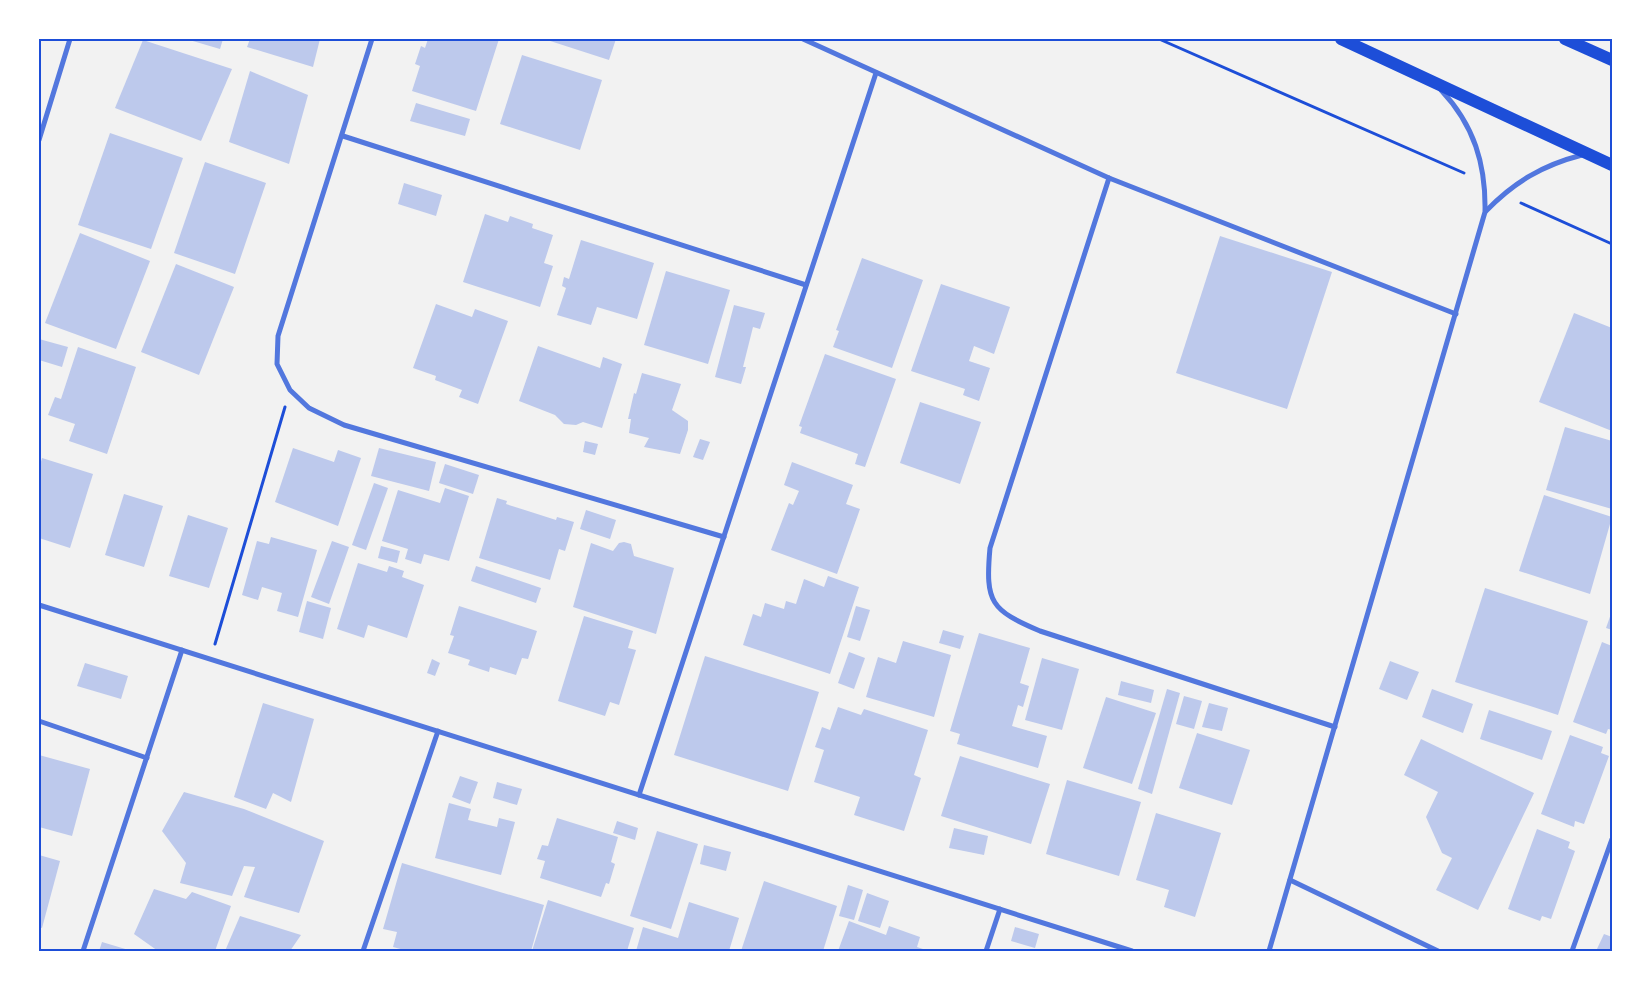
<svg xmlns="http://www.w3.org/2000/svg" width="1651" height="990" font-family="'IBM Plex Serif',serif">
  <rect width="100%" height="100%" fill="#f2f2f2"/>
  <g fill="#bdc9ec">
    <polygon points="186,39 223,39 220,49"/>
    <polygon points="250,39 320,39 313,67 247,47"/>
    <polygon points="428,39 499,39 476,111 412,91 420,66 415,64 421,46 425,48"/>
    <polygon points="544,39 616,39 609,60"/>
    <polygon points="143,40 232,69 201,141 115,108"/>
    <polygon points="522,55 602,80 580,150 500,124"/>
    <polygon points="250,71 308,95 289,164 229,142"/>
    <polygon points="416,103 470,119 465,136 410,121"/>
    <polygon points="110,133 183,158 151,249 78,225"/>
    <polygon points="205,162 266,183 235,274 174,253"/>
    <polygon points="404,183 442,195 436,216 398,204"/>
    <polygon points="485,214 508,222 510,216 533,224 532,228 553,235 544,263 553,266 540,307 463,282"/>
    <polygon points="80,233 150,261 116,349 45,323"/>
    <polygon points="1220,236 1332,272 1287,409 1176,373"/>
    <polygon points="581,240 654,263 637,319 597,307 591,325 557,315 566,288 562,286 564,277 569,279"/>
    <polygon points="862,258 923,280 892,368 833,347 839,331 836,330"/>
    <polygon points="176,264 234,287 199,375 141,352"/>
    <polygon points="666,271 730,290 708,364 644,345"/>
    <polygon points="941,284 1010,307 994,354 974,346 969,361 990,368 979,401 963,395 965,389 911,371"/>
    <polygon points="436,304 472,317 475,309 508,321 478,404 459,397 462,390 435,380 436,376 413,368"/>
    <polygon points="734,305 765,313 760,329 753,327 743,367 746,367 741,384 715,377"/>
    <polygon points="1574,313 1612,328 1612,431 1539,402"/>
    <polygon points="39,339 68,347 62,367 39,360"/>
    <polygon points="538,346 600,368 603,357 622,364 602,428 583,422 576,425 564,424 555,415 519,401"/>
    <polygon points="78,347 136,367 107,454 69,441 75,424 48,415 55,397 61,399"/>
    <polygon points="825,354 896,379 865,467 855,464 858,454 800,433 802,427 799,426"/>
    <polygon points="642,373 681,384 672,410 688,421 688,430 680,454 644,447 649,438 629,433 631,419 628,419 634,393 636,394"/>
    <polygon points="920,402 981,422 960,484 900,463"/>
    <polygon points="1565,427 1612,441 1612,509 1546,490"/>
    <polygon points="700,439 710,442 703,460 693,457"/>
    <polygon points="585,441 598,444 595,455 583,452"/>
    <polygon points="293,448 334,462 338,450 361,458 338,526 275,502"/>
    <polygon points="379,448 436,462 429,491 371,476"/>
    <polygon points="42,458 93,474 70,548 39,538 39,469"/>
    <polygon points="792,462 853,485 846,504 860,509 837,574 771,550 789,503 793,505 799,491 784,485"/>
    <polygon points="445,464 479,475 473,494 439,483"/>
    <polygon points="374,483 388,488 366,550 352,545"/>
    <polygon points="445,488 469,496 449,561 424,554 421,564 405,559 408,549 382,541 398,490 440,503"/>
    <polygon points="124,494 163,506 144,567 105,555"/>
    <polygon points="1544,495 1612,517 1590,594 1519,571"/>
    <polygon points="497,498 507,501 506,504 556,520 557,517 574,522 565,551 559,549 550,580 479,558"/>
    <polygon points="586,510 616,520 610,539 580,529"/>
    <polygon points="188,515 228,528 209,588 169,576"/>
    <polygon points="271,537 317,550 298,617 277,611 282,593 262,587 258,600 242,595 257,541 269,544"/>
    <polygon points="332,541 349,547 329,604 311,597"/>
    <polygon points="624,542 631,544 634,556 674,568 656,634 573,607 591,543 613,551 619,543"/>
    <polygon points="381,546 400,551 397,563 378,558"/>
    <polygon points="358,563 387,572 389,566 404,571 402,577 424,585 407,638 368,625 364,638 337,629"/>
    <polygon points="476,566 541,588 536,603 471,581"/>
    <polygon points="828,576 859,587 830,674 743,645 753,614 761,617 765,603 784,609 786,601 796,604 804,579 824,587"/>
    <polygon points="1485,588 1588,621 1558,715 1455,682"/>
    <polygon points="307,601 331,608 323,639 299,632"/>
    <polygon points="459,606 537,631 528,659 522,658 516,675 490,667 489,672 468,665 470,660 448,653 454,636 450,635"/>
    <polygon points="856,606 870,610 860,641 847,637"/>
    <polygon points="1612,611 1612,630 1606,628"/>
    <polygon points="584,616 633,631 628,648 636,650 619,705 610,702 605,716 558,701"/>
    <polygon points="943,630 964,636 960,649 939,643"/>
    <polygon points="979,633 1030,648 1020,683 1029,686 1023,707 1018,705 1012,726 1047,736 1038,768 957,744 960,734 950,731"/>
    <polygon points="903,641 951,655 934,717 866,697 878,657 896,663"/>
    <polygon points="1602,642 1612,646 1612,730 1608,729 1606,734 1573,722"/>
    <polygon points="849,652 865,658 854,689 838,683"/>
    <polygon points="705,656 819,692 788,791 674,755"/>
    <polygon points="1042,658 1079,669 1062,730 1025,720"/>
    <polygon points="432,659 440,663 435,676 427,673"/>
    <polygon points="1390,661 1419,672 1407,700 1379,689"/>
    <polygon points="85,663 128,676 121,699 77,686"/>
    <polygon points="1121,681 1154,690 1151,703 1118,695"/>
    <polygon points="1167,689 1180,693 1152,794 1138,789"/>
    <polygon points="1432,689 1473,704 1463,733 1422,717"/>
    <polygon points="1184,696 1202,701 1194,729 1176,724"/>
    <polygon points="1106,697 1156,713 1132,784 1083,768"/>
    <polygon points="263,703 314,719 291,802 273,793 266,809 234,797"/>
    <polygon points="1209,703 1228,708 1222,731 1202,727"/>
    <polygon points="838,707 861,715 864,709 928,730 914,775 921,778 904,831 854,815 860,797 814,782 824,750 815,747 822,727 830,730"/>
    <polygon points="1489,710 1552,731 1542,760 1480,739"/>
    <polygon points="1197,733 1250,750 1232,805 1179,788"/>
    <polygon points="1570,735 1603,747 1601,753 1609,756 1584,824 1575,821 1574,827 1541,814"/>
    <polygon points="1421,739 1534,793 1478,910 1436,890 1452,858 1442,853 1426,817 1438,792 1404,775"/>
    <polygon points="39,755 90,769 72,836 39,827"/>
    <polygon points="960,756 1050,784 1031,844 941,816"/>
    <polygon points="460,776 478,782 470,804 452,797"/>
    <polygon points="1067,780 1141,802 1119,876 1046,854"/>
    <polygon points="497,782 522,789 517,805 493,798"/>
    <polygon points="184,792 244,809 324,841 299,913 244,897 255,867 244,866 232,896 180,883 186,863 162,831"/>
    <polygon points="449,803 471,809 468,820 497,827 499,818 515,822 501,875 435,858"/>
    <polygon points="1156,813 1221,833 1195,917 1164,907 1169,890 1136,880"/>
    <polygon points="557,818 618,837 611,862 615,864 609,884 606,883 601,897 540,878 545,861 537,859 542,845 548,846"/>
    <polygon points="617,821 638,828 635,840 613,833"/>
    <polygon points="954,828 988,836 984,855 949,848"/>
    <polygon points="1537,829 1570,842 1568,848 1575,851 1551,919 1542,916 1540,921 1508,909"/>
    <polygon points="657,831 698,844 671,929 630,916"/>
    <polygon points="704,845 731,852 726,871 700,864"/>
    <polygon points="39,855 60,861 42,928 39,927"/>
    <polygon points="402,863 544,905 531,951 408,951 393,947 397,932 383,929"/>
    <polygon points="764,881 837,906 823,951 741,951"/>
    <polygon points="848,885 863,890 854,920 839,916"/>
    <polygon points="154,889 186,899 192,892 231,906 215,951 158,951 134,934"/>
    <polygon points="867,893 889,901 880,928 858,921"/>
    <polygon points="548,900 634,928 627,951 532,951"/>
    <polygon points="689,902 739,918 729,951 636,951 643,927 678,938"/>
    <polygon points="240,916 301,935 290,951 225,951"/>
    <polygon points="849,921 886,935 889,926 920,937 917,947 929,951 838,951"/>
    <polygon points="1015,927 1039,934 1035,948 1011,941"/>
    <polygon points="1604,934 1612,937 1612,951 1596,951"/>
    <polygon points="102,942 132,951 99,951"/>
  </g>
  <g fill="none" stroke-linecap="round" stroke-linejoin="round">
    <g stroke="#1d4ed8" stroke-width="3">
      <polyline points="1159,39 1464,173"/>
      <polyline points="1521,203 1612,244"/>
      <polyline points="215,644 285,407"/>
    </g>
    <g stroke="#5277de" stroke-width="5">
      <polyline points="372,39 278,336 277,364 290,390 309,408 344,425 724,537"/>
      <polyline points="803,39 1109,178 1456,314"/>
      <polyline points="343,136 806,285"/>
      <polyline points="39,140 70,39"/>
      <path d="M1109,178L990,548C985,603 991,610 1040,631L1335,727"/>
      <path d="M1486,211C1514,182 1543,165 1582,155"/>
      <polyline points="39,605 1132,951"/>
      <polyline points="39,721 147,758"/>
      <polyline points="639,795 876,73"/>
      <polyline points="1290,880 1438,951"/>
      <polyline points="83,951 182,650"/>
      <polyline points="363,951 438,731"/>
      <polyline points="986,951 1000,909"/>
      <path d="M1269,951L1485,212C1486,164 1474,125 1441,90"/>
      <polyline points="1572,951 1612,839"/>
    </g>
    <g stroke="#1d4ed8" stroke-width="12">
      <polyline points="1341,39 1612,165"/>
      <polyline points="1565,39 1612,60"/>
    </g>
  </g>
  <rect width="1651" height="990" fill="none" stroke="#ffffff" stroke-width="80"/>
  <rect x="40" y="40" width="1571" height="910" fill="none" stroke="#1d4ed8" stroke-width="2"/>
</svg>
